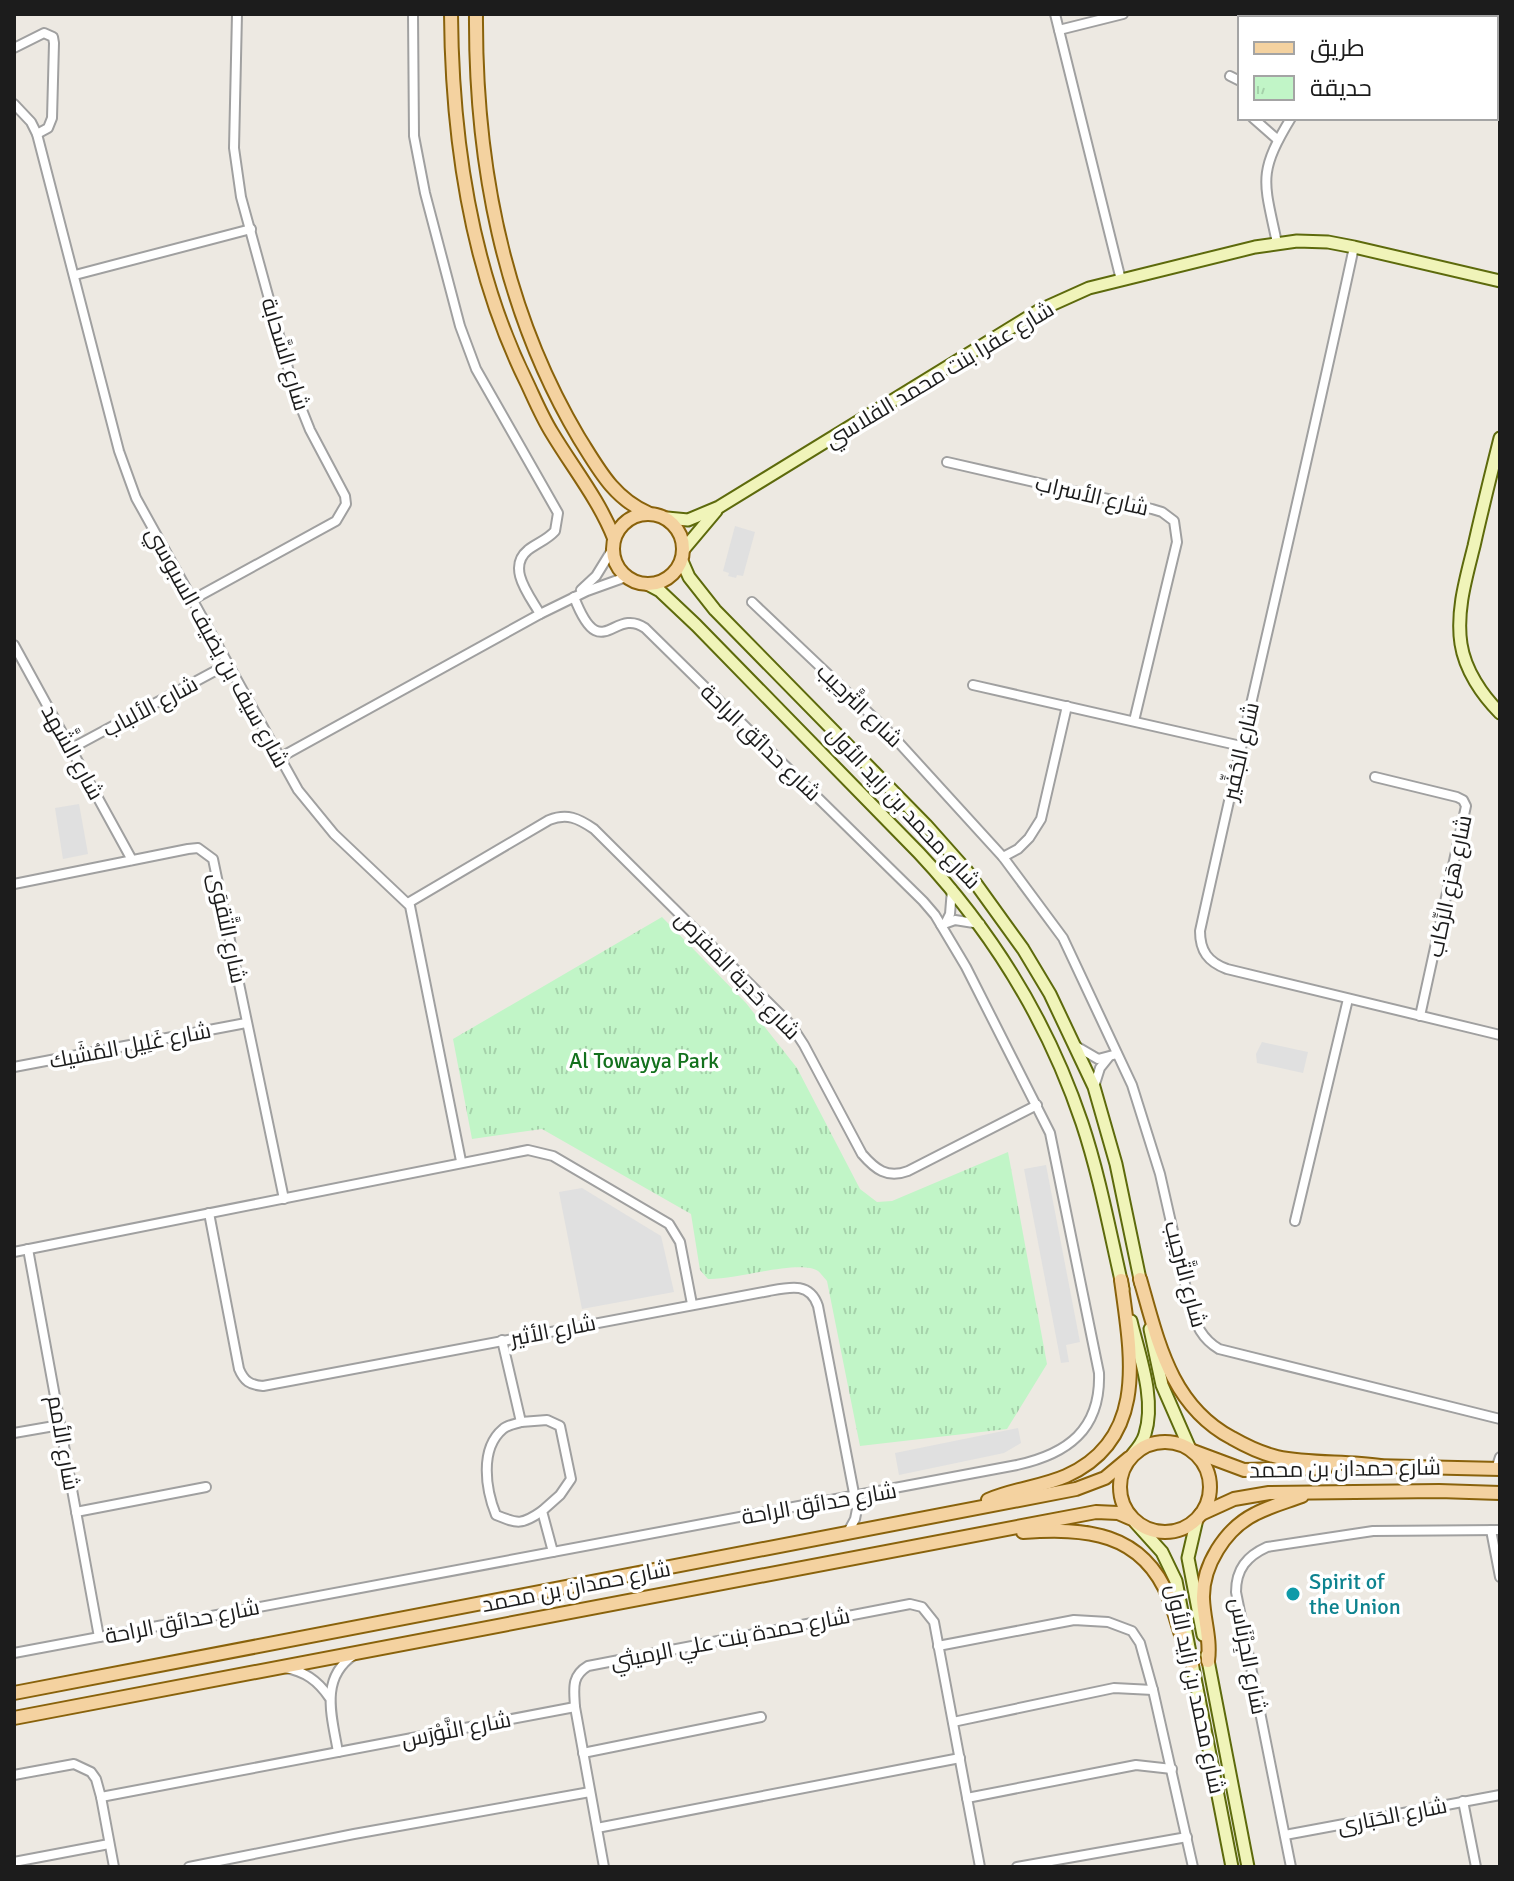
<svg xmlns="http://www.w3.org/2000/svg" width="1514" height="1881" font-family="Signika,Cairo,sans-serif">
  <defs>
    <pattern id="park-tufts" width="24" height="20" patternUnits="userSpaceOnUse" patternTransform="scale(2)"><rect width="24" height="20" fill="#c1f5c7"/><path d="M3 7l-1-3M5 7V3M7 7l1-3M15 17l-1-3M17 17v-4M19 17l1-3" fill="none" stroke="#a5d1aa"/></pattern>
  </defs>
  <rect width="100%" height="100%" fill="#ede9e2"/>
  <path fill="url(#park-tufts)" d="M662,917L746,1003L797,1068L860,1189L877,1202L892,1201L1008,1152L1047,1364L1007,1429L860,1446L827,1281C826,1280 819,1271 818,1271C799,1259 735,1280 708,1279L700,1270L691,1214L542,1129L472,1139L453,1039Z"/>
  <g fill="#e0e0e0">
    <polygon points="735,526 755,532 743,576 737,575 736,578 728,576 729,573 723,571"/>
    <polygon points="79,804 88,854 63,859 55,808"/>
    <polygon points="1262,1042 1308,1052 1303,1073 1257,1063 1256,1054"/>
    <polygon points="1046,1165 1080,1342 1066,1345 1069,1362 1061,1363 1024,1169"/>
    <polygon points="582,1188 661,1236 674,1292 582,1309 559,1192"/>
    <polygon points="1018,1428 1021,1443 1004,1453 899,1475 895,1453"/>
  </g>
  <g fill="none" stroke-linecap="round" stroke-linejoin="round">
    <defs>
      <g id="street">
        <path d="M413,14L414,136L425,193L460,326L476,369L558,513L555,531C547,540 537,543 528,550C506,568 530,596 540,614"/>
        <polyline points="1055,14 1121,280"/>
        <polyline points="1262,14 1270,18"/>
        <polyline points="1450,18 1452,14"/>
        <polyline points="1059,30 1123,14"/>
        <polyline points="14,48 44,33 53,37 54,43 52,118 48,128 37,134"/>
        <polyline points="1230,76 1240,81"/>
        <polyline points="14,104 31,122 37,134 119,451 136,498 298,790 334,834 410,906 461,1161"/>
        <polyline points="1253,118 1278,140"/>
        <path d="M1277,243C1264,181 1257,174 1291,118"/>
        <path d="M1354,247C1305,475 1250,703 1200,931C1200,951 1208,962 1227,969L1500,1035"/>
        <polyline points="75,275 251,229"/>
        <polyline points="947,462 1152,509 1162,512 1174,521 1177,542 1134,721"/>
        <polyline points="581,590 596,576 612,550"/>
        <polyline points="192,600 336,521 346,504 345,496 310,430 294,390 241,197 234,148 237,14"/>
        <path d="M752,602L890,733L1003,857L1063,938L1132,1085L1160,1174L1190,1306C1196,1325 1202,1339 1219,1349L1500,1419"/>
        <polyline points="14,645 132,860"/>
        <polyline points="973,685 1241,746"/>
        <polyline points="72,748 228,664"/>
        <polyline points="281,757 540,614 587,591 626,577"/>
        <polyline points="1375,777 1457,797 1463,800 1466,806 1420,1016"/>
        <polyline points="1003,857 1018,849 1029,838 1041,819 1067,706"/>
        <polyline points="14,884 188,849 198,848 213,859 284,1199"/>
        <path d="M408,903L549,820C567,813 578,818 594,829L791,1025L804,1045L862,1154C875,1169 887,1179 908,1171L1037,1105"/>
        <polyline points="946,922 950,914 952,889"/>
        <polyline points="941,925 955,920 980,924"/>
        <polyline points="1074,1045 1098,1059 1117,1054"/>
        <polyline points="14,1067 246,1023"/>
        <polyline points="1094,1087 1100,1068 1108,1058"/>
        <path d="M209,1213L239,1369C244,1381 250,1385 263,1386L769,1291C790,1287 810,1282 818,1306L857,1509L855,1519L848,1532"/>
        <polyline points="1295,1221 1348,999"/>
        <polyline points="28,1249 99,1637"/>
        <polyline points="14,1252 528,1150 553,1156 669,1224 680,1242 692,1304"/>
        <polyline points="502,1340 521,1422 547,1420 560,1426 571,1479 560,1495 542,1511 553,1552"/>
        <path d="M521,1422C516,1424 507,1425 503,1429C479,1449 486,1490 496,1515C518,1524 522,1525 542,1511"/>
        <polyline points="14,1433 60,1425"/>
        <polyline points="1496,1469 1500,1457"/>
        <polyline points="76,1512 206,1487"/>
        <polyline points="1491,1530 1500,1577"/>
        <polyline points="938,1646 1074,1620 1108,1622 1132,1631 1140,1643 1153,1690 1193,1867"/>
        <path d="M14,1653L1017,1465C1067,1454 1101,1430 1099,1373L1050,1133L966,967L935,915L923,901L645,628C613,606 601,667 574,597"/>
        <path d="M285,1668C305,1671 318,1681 329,1697"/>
        <polyline points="953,1722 1114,1688 1153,1690"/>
        <path d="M338,1752C332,1717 319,1678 354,1655"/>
        <polyline points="583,1753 761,1717"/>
        <polyline points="14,1775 74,1764 91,1772 96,1779 101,1797 114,1867"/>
        <polyline points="101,1797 575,1707"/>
        <polyline points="967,1798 1136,1765 1172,1769"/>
        <polyline points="1463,1801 1476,1867"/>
        <polyline points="597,1828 960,1758"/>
        <polyline points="1285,1835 1500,1795"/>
        <polyline points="14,1862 109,1844"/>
        <polyline points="189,1867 354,1834 590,1792"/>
        <path d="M604,1867L575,1707C574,1689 571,1676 588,1666L910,1604L922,1607L934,1622L980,1867"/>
        <polyline points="1017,1867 1187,1837"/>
        <path d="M1291,1867L1236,1592C1236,1569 1247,1556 1267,1547L1373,1531L1500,1530"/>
      </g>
      <g id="secondary">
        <path d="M1500,438C1491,474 1482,510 1474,546C1466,578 1456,611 1461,644C1465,670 1482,695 1500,713"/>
        <polyline points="667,518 688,520 719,507 1040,310 1089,288 1255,247 1297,241 1328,242 1354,247 1500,281"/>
        <polyline points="684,549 716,511"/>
        <polyline points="682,561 689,577 715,610 926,825 966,870 1023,949 1050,994 1094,1087 1116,1164 1141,1284"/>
        <path d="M647,584L660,591L696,625L919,853C992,931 1048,1022 1082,1123C1100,1177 1110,1233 1123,1289"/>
        <path d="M1131,1321C1139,1355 1156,1399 1145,1434C1143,1442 1137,1449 1132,1455"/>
        <polyline points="1150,1329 1162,1385 1190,1449"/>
        <polyline points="1197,1519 1188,1558 1203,1635"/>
        <polyline points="1135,1522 1162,1552 1176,1581 1232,1867"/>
        <polyline points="1207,1655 1248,1867"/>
      </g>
      <g id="primary">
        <path d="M451,14C452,139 471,270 527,383C535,400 542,417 552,433C573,468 599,500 614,538"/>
        <path d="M476,14C475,161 503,310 579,438C598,468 613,498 648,513"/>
        <circle cx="648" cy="549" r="35"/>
        <path d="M1140,1279C1158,1341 1170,1405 1232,1438C1246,1446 1260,1453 1277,1457C1310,1464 1346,1461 1380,1466"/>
        <circle cx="1165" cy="1487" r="45"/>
        <polyline points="1193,1451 1244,1470 1326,1468"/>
        <polyline points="1372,1466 1500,1469"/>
        <path d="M988,1500C1013,1489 1041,1487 1066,1476C1149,1439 1131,1354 1121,1280"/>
        <polyline points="1201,1514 1234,1499 1269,1493 1439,1491 1500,1493"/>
        <path d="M1023,1532C1085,1528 1142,1531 1169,1598C1178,1620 1181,1642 1192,1663"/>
        <path d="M1208,1661C1211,1639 1204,1621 1203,1599C1202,1566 1225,1529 1255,1514C1270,1506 1286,1502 1302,1496"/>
        <polyline points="14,1693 1076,1489 1105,1478 1129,1458"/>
        <polyline points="14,1718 1096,1512 1118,1513 1132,1519"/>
      </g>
    </defs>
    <use href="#street" stroke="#a0a0a0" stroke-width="12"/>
    <use href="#secondary" stroke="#5d6a0c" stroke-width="15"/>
    <use href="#primary" stroke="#89620b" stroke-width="16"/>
    <use href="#street" stroke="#fff" stroke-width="8"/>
    <use href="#secondary" stroke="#f0f4b9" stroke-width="11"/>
    <use href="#primary" stroke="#f4d2a0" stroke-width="12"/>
  </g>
  <circle fill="#0f9aa8" stroke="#fff" stroke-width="3" cx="1293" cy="1594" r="8"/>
  <g text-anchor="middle" stroke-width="7" stroke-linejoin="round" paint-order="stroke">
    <g font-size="22" fill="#1c1c1c" stroke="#fff">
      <text transform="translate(286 354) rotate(73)" y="8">شارع السَّحابة</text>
      <text transform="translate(939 374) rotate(-31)" y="8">شارع عفرا بنت محمد الفلاسي</text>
      <text transform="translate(1092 495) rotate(13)" y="8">شارع الأسراب</text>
      <text transform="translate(218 647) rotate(61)" y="8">شارع سيف بن يضيف السبوسي</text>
      <text transform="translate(860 705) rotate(44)" y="8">شارع التَّرحِيب</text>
      <text transform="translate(150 706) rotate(-28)" y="8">شارع الألباب</text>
      <text transform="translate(761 742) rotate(44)" y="8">شارع حدائق الراحة</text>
      <text transform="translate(1240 751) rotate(-77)" y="8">شارع الجُفِّير</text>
      <text transform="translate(73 752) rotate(61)" y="8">شارع الشَّهد</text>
      <text transform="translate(904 807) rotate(47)" y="8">شارع محمد بن زايد الأول</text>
      <text transform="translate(1449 886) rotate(-78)" y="8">شارع هَزع الرِّكاب</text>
      <text transform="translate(228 928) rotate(78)" y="8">شارع التَّقوَى</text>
      <text transform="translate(738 975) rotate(46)" y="8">شارع حَدبة المَفرَص</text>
      <text transform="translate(130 1045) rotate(-11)" y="8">شارع غَلِيل المُشَيك</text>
      <text transform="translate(1186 1274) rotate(75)" y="8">شارع التَّرحِيب</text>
      <text transform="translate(553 1330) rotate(-11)" y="8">شارع الأثير</text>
      <text transform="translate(64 1443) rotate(80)" y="8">شارع الأمم</text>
      <text transform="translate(1345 1468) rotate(-1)" y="8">شارع حمدان بن محمد</text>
      <text transform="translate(819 1503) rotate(-10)" y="8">شارع حدائق الراحة</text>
      <text transform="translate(576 1586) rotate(-11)" y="8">شارع حمدان بن محمد</text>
      <text transform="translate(182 1621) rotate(-11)" y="8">شارع حدائق الراحة</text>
      <text transform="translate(730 1638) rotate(-11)" y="8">شارع حمدة بنت علي الرميثي</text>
      <text transform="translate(1249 1656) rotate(79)" y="8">شارع الجِرْنَاس</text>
      <text transform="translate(1196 1689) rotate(78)" y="8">شارع محمد بن زايد الأول</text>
      <text transform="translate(456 1729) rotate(-11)" y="8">شارع النَّوْرَس</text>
      <text transform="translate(1392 1815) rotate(-11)" y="8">شارع الحَبَارى</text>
    </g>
    <g font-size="22" fill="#13711d" stroke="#fff">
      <text x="644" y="1068">Al Towayya Park</text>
    </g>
    <g font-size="22" fill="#0d838f" stroke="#fff" text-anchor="start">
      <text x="1309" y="1589">Spirit of<tspan x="1309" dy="25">the Union</tspan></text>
    </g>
  </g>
  <rect width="1514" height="1881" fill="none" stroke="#1c1c1c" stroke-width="32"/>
  <rect x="1238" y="16" width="260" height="104" fill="#ffffff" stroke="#a4a4a4" stroke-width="2"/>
  <rect x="1254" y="42" width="40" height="12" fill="#f4d2a0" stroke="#a4a4a4" stroke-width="2"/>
  <text x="1310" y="56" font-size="24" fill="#1c1c1c">طريق</text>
  <rect x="1254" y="76" width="40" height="24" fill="url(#park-tufts)" stroke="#a4a4a4" stroke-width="2"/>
  <text x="1310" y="96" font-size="24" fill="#1c1c1c">حديقة</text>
</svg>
